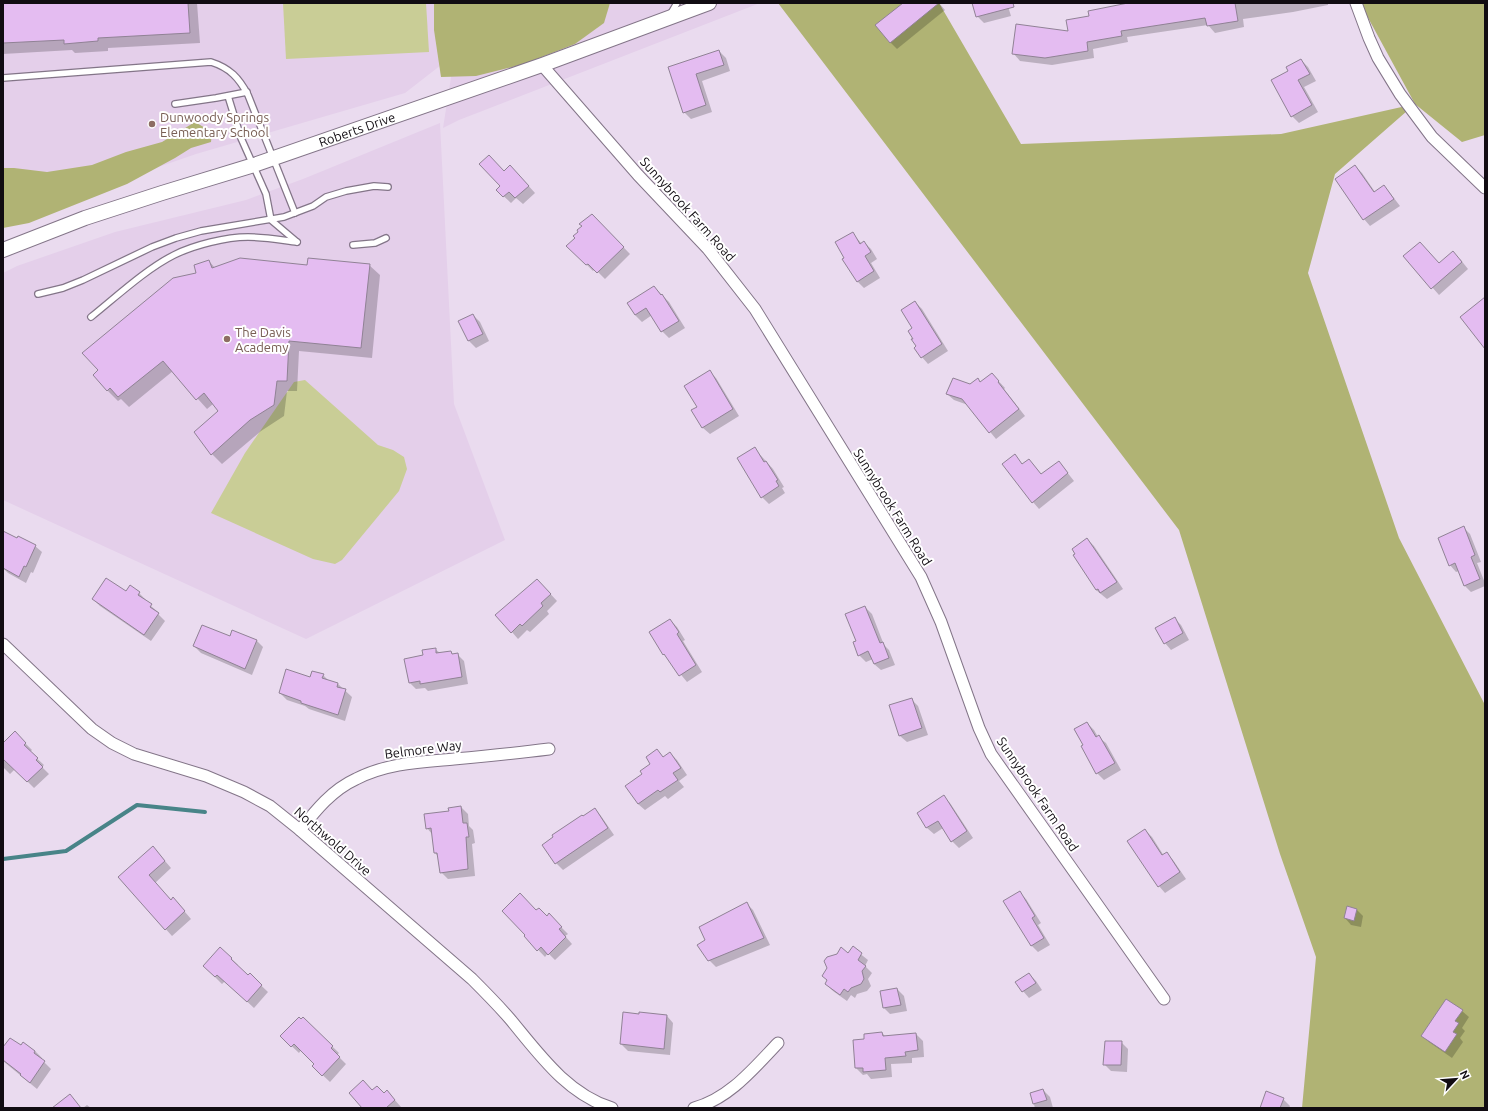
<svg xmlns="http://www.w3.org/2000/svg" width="1488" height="1111" font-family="Ubuntu,sans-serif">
  <rect width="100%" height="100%" fill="#eadbef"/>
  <g fill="#e4cfea">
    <polygon points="3,3 438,3 441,65 405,93 196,154 3,221"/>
    <polygon points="451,3 760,3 459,120 443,128 453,65"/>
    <polygon points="440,123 454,404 505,540 306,639 3,500 3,273 17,266 115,232 246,200 303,179"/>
  </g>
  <g fill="#c9cd96">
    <polygon points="283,3 426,3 429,52 286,59"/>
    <polygon points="305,380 378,445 393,450 404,457 407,469 399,491 342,560 335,564 313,559 211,513 245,453 294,382"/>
  </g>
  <g fill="#b0b374">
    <polygon points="434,3 610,3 604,23 575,44 524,64 476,76 441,77 434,30"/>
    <polygon points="778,3 939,3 1021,144 1281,134 1415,104 1360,3 1485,3 1485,135 1462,142 1415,104 1335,174 1308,273 1399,538 1485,705 1485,1108 1302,1108 1316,957 1280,854 1179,530"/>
    <polygon points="195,122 212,132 211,142 191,148 175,158 127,184 29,223 3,228 3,168 14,168 47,172 92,165 126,152 162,142"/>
  </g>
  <g fill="#0003">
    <polygon points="3,3 197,3 200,43 108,48 108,51 75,53 72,50 3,54"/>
    <polygon points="904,3 939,3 945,10 897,49 890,42"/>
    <polygon points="973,3 1007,3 1011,16 984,23 977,16"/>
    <polygon points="1130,3 1328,3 1328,5 1293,12 1243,19 1244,27 1215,33 1208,25 1127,37 1128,42 1093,49 1094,58 1052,65 1020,61 1014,54 1069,32 1090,17"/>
    <polygon points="719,51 726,58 730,71 702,81 712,112 691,119 684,112 669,67"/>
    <polygon points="1301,60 1308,67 1316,81 1304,87 1318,112 1299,123 1292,116 1289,71"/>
    <polygon points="1355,166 1362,173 1375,192 1384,186 1390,193 1400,206 1370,226 1364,219"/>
    <polygon points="504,172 517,173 535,193 523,204 516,198 511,203 497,190 501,186"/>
    <polygon points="599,222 630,254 605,279 595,269 593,271 568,246"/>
    <polygon points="852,233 862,244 864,242 871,249 877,259 871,263 880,278 864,288 858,282"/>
    <polygon points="1405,256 1439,264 1460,259 1468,269 1439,295"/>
    <polygon points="209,261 215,268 369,265 380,275 372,358 299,351 297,391 287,391 284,416 261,431 222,464 212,454 219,411 213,404 207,409 173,371 129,407 121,399 118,401 107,390 198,273"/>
    <polygon points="654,287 669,302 685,328 669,338 662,331 652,315 642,322 635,315 628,303"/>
    <polygon points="915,302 922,309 948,351 928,364 922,357 914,339 913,328"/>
    <polygon points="473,315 480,322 489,341 476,348 469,341 460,321"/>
    <polygon points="709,371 716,378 739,416 710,434 703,428 693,410 698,407"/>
    <polygon points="992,374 1005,388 1004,389 1025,416 996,439 968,405 954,400 947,394 970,385 977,379 981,383"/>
    <polygon points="754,448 773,469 784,487 782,488 785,493 769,504 762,497"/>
    <polygon points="1014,455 1023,465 1029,460 1042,475 1059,462 1074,481 1039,509 1033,502"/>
    <polygon points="1463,527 1470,534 1481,562 1477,563 1485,583 1485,586 1471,592 1464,585 1459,571 1456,572 1450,565"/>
    <polygon points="3,532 17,539 35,546 42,552 33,573 31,572 26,583 8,573 3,568"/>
    <polygon points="1087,539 1094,546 1123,589 1107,599 1096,590"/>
    <polygon points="544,587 557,601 547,611 549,614 530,632 527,630 518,639 512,632"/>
    <polygon points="126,593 139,593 146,600 145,601 158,612 157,613 165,621 151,641 100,606 93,599"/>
    <polygon points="865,607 872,614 884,645 889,650 895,665 881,670 874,664 873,659 866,662 859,655 858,642"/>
    <polygon points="1174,618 1181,625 1189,640 1171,650 1165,643"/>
    <polygon points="670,620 677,627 685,640 683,641 702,672 687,682 664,654"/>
    <polygon points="230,637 257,641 263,647 252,675 201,653 194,646"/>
    <polygon points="435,649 440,653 451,652 453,655 457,654 464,661 468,684 428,691 425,688 416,689 409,682 424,656"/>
    <polygon points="323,675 329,681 338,684 352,697 345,721 309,709 305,706 287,700 280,693 311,678"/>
    <polygon points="911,699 918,706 928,735 907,742 900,736"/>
    <polygon points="1087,723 1094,730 1098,737 1106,743 1121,770 1104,780 1097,773 1084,745"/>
    <polygon points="15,733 32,750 30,752 44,765 42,767 49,774 34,788 15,769 10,774 3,767 3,744"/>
    <polygon points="657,751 664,758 670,753 677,760 687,775 679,781 684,787 668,799 665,796 645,810 638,804 644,774 652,764"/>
    <polygon points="943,797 950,803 973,838 959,848 952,841 943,828 934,834 927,828 918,814"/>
    <polygon points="461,807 468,814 469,826 473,830 475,843 472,844 475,876 448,879 441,872 438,856 435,853 432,834 427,828 450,812"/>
    <polygon points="595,809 601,816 614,835 563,870 556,863 544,845"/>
    <polygon points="1145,830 1152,837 1164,856 1167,854 1173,860 1186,879 1165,893 1159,886"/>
    <polygon points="159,854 171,868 155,883 171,901 179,905 191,919 172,936 119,877"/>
    <polygon points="1019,892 1026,899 1041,923 1038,925 1050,945 1038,952 1031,945"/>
    <polygon points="746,903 753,910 770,945 716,967 709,960 707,940"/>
    <polygon points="1357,910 1363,916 1361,927 1351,925 1345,918"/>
    <polygon points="536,911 547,917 549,915 568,934 565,936 572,944 555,960 548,953 545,957 525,936"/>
    <polygon points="220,948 238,965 237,966 248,977 250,975 268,992 254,1008 225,981 222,984 211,973"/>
    <polygon points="853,948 868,960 865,966 872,973 868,979 871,986 867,991 857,994 855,998 851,995 847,1001 833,991 826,984"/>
    <polygon points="1029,974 1036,981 1042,990 1029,998 1023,991"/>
    <polygon points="897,989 904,996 907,1011 890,1014 884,1008"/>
    <polygon points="1462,1011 1469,1017 1462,1028 1465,1031 1460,1038 1463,1042 1452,1058 1429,1042 1422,1036"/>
    <polygon points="667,1016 673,1023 670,1055 628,1051 621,1044"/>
    <polygon points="303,1018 339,1053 337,1055 346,1064 330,1082 313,1066 315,1064 301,1050 299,1053 281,1036"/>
    <polygon points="882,1033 886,1037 916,1034 923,1041 924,1057 912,1058 912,1063 891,1064 892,1077 871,1079 867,1074 863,1075 856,1068 865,1039"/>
    <polygon points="1121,1042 1128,1049 1127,1072 1111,1071 1104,1064"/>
    <polygon points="23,1043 35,1051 42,1058 41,1059 51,1069 37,1089 3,1061 3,1049 21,1046"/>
    <polygon points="1043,1090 1050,1097 1053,1108 1035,1108 1031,1094"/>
    <polygon points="373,1091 393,1098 401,1107 364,1108"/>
    <polygon points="1283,1099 1290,1106 1289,1108 1261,1108"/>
    <polygon points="87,1105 91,1108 83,1108"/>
  </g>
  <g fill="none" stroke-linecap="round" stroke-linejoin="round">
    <polyline stroke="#488488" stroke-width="4" points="3,859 66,851 137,805 205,812"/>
  </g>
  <g fill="#e4bcf1" stroke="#908295">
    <polygon points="3,3 188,3 190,33 98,38 98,41 64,44 64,40 3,43"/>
    <polygon points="903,3 939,3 890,43 875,25"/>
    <polygon points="972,3 1013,3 1014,7 976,17"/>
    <polygon points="1128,3 1235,3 1238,21 1207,26 1205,18 1121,31 1122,36 1087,42 1088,51 1045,58 1012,54 1016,24 1068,31 1066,20 1089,16 1088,11"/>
    <polygon points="719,50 724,65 696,74 706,105 683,113 668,67"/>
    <polygon points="1301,59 1310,74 1298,80 1312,105 1291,117 1271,80 1288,71 1286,67"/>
    <polygon points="489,155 504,171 510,165 529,186 515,198 509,192 503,197 496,190 500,186 479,164"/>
    <polygon points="1355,165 1374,192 1384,185 1394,199 1363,220 1335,179"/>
    <polygon points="592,214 624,247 597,273 588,264 586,265 566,246 575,238 573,236 578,232 577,230 582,226 579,224"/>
    <polygon points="853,232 860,244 864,241 871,252 865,256 874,271 857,282 842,259 844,258 835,242"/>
    <polygon points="1420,242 1439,263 1453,251 1462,262 1431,289 1403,256"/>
    <polygon points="240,258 307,265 308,258 370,264 361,348 289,341 287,381 277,381 274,405 250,420 211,455 194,432 218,411 204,393 196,400 163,361 118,397 110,388 107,391 93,375 98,370 82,353 173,278 196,273 194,265 209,260 212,268"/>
    <polygon points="654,286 661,295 662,294 679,321 661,332 646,308 635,315 627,303"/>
    <polygon points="1485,297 1485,349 1460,317"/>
    <polygon points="915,301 942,344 921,358 914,348 916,346 911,339 913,339 908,331 912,328 901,310"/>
    <polygon points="473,314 483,334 468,341 458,321"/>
    <polygon points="710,370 733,409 702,428 691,410 697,407 684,386"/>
    <polygon points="992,373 999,381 998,382 1019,409 989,433 962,399 946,394 953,378 970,384 978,378 980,382"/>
    <polygon points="755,447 764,462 766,461 778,480 776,481 779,486 761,498 737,458"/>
    <polygon points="1015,454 1022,464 1029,459 1041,474 1059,461 1068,473 1032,503 1002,464"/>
    <polygon points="1464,526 1475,555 1471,557 1480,579 1464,586 1455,563 1449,566 1438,538"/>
    <polygon points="3,531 17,538 18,536 36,545 26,567 24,566 19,577 3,568"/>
    <polygon points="1087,538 1117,582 1100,593 1098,589 1096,590 1073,555 1075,554 1072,549"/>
    <polygon points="106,578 126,591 130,585 140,592 138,595 152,604 150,607 159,613 144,635 92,599"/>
    <polygon points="537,579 551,594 541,603 543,606 522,626 520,624 511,633 495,615"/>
    <polygon points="865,606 880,643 883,642 889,658 874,664 868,651 858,656 853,642 856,641 845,614"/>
    <polygon points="1175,617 1183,633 1164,644 1155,628"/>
    <polygon points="670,619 679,632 677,634 696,665 679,676 664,654 663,655 649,632"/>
    <polygon points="202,625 230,636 232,630 257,640 245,669 193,646"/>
    <polygon points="436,648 436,653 451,651 452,654 458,653 462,677 420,684 420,681 409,683 404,659 423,655 422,650"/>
    <polygon points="286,669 310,677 312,671 324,674 322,678 338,683 337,687 346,689 338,715 301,703 301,701 279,693"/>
    <polygon points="912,698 922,728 899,736 889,705"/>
    <polygon points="1087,722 1096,737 1099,735 1115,763 1096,774 1081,746 1083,745 1074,729"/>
    <polygon points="15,731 26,743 24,745 38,758 36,760 43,767 27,782 3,759 3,743"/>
    <polygon points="657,749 663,757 670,752 681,768 673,773 678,780 660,792 658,790 638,804 625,786 642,774 640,771 650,764 646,757"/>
    <polygon points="944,795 967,831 951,842 938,821 926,828 917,813"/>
    <polygon points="461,806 463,823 467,823 469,837 466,837 468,869 440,873 437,853 434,853 431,828 426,829 424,814 449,811 448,808"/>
    <polygon points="595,808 608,828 555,864 542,845 553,837 552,835 582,815 583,816"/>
    <polygon points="1145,829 1162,855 1167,852 1180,872 1158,887 1127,841"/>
    <polygon points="153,846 165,861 149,875 171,900 173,897 185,911 165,930 118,877"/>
    <polygon points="1020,891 1035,916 1032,918 1044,938 1031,946 1003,901"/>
    <polygon points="520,893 536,910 539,908 547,916 549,913 562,927 559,929 566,937 548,955 541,947 537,951 524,936 525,935 502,911"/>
    <polygon points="747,902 764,938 708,961 697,945 705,940 699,927"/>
    <polygon points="1347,906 1357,909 1354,921 1344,918"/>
    <polygon points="853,946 862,953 858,960 866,966 862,971 864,979 861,984 851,988 848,992 844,989 840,995 825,984 827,980 822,976 827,968 824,961 827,957 837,954 841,947 848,953"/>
    <polygon points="220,947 232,958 231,959 248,975 250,973 262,985 247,1002 217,975 215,977 203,966"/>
    <polygon points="1029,973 1036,983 1022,992 1015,982"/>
    <polygon points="897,988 901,1005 883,1008 880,991"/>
    <polygon points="1446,999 1463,1010 1455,1021 1459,1023 1453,1032 1457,1034 1445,1052 1421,1036"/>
    <polygon points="623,1012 639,1014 639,1012 667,1015 664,1049 620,1044"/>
    <polygon points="299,1017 301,1019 303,1017 333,1046 331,1048 340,1057 322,1076 312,1066 314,1064 294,1044 291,1047 280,1036"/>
    <polygon points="882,1032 883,1036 916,1033 918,1050 905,1052 906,1056 885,1058 886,1070 863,1072 863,1068 855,1068 853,1040 864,1039 864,1034"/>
    <polygon points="10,1038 21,1045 23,1042 35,1051 34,1053 45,1061 30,1083 20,1075 21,1074 3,1060 3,1047"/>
    <polygon points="1105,1041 1122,1041 1121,1065 1103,1065"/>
    <polygon points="363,1080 372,1090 377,1086 384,1093 387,1090 395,1100 386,1108 362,1108 349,1093"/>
    <polygon points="1043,1089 1047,1100 1033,1104 1030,1093"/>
    <polygon points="1266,1091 1284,1098 1280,1108 1260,1108"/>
    <polygon points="70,1094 81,1108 52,1108"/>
  </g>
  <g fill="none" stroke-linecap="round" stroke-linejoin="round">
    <defs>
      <g id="service">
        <polyline points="670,15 677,3"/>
        <path d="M3,78L211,62C230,68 239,78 248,95L295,213"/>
        <polyline points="228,96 241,138 266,194 271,220 297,242"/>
        <polyline points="175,104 216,98 247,92"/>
        <polyline points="353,245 375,243 386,238"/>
        <polyline points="38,294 63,288 83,280 152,247 176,238 201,231 284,217 313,206 326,197 346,191 374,186 388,187"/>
        <path d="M91,317C116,297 146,269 174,255C194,245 226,237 248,237C265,237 281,240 297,242"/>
      </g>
      <g id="minor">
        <polyline points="1356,3 1369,38 1378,58 1400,94 1432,137 1485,188"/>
        <polyline points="542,65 638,175 708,249 755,309 921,577 941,622 979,728 991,754 1164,999"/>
        <path d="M3,644L92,729L112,743L134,754L206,776L244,792L270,806L300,830L472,979C485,992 498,1005 510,1019C539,1054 567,1094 612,1108"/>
        <path d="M300,830C316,810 332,790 356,779C387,763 420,762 454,759C486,756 517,753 549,749"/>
        <path d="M694,1108C729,1099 754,1068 778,1043"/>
      </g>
      <g id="tertiary">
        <path id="s1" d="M3,250L85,218L162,193L254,165L542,65L709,3"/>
      </g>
    </defs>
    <use href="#service" stroke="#837588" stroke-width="8"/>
    <use href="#minor" stroke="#837588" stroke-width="13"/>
    <use href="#tertiary" stroke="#837588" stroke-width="16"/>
    <use href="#service" stroke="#fff" stroke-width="5.5"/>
    <use href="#minor" stroke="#fff" stroke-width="11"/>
    <use href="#tertiary" stroke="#fff" stroke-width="14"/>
  </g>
  <g fill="#8d6e63" stroke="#fff" stroke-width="1.5">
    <circle cx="152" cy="124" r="4"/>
    <circle cx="227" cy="339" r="4"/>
  </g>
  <g text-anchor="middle" stroke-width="4" stroke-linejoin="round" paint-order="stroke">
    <g font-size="13" fill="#785e54" stroke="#fff" text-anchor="start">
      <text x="160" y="122">Dunwoody Springs<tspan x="160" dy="15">Elementary School</tspan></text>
      <text x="235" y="337">The Davis<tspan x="235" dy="15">Academy</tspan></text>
    </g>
    <g font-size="13" fill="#110c12" stroke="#fff">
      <text dy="5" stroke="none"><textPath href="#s1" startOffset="374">Roberts Drive</textPath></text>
      <text transform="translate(688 209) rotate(48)" y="5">Sunnybrook Farm Road</text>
      <text transform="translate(893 507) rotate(58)" y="5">Sunnybrook Farm Road</text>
      <text transform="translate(423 749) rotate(-7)" y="5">Belmore Way</text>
      <text transform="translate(1038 794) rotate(56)" y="5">Sunnybrook Farm Road</text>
      <text transform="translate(333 841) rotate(41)" y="5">Northwold Drive</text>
    </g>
  </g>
  <rect width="1488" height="1111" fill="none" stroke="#110c12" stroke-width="8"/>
  <g transform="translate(1456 1079) rotate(64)" stroke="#ffffff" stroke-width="3" paint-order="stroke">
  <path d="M0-3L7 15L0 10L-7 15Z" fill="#110c12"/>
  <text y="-6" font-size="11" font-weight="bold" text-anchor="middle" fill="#110c12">N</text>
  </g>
</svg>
